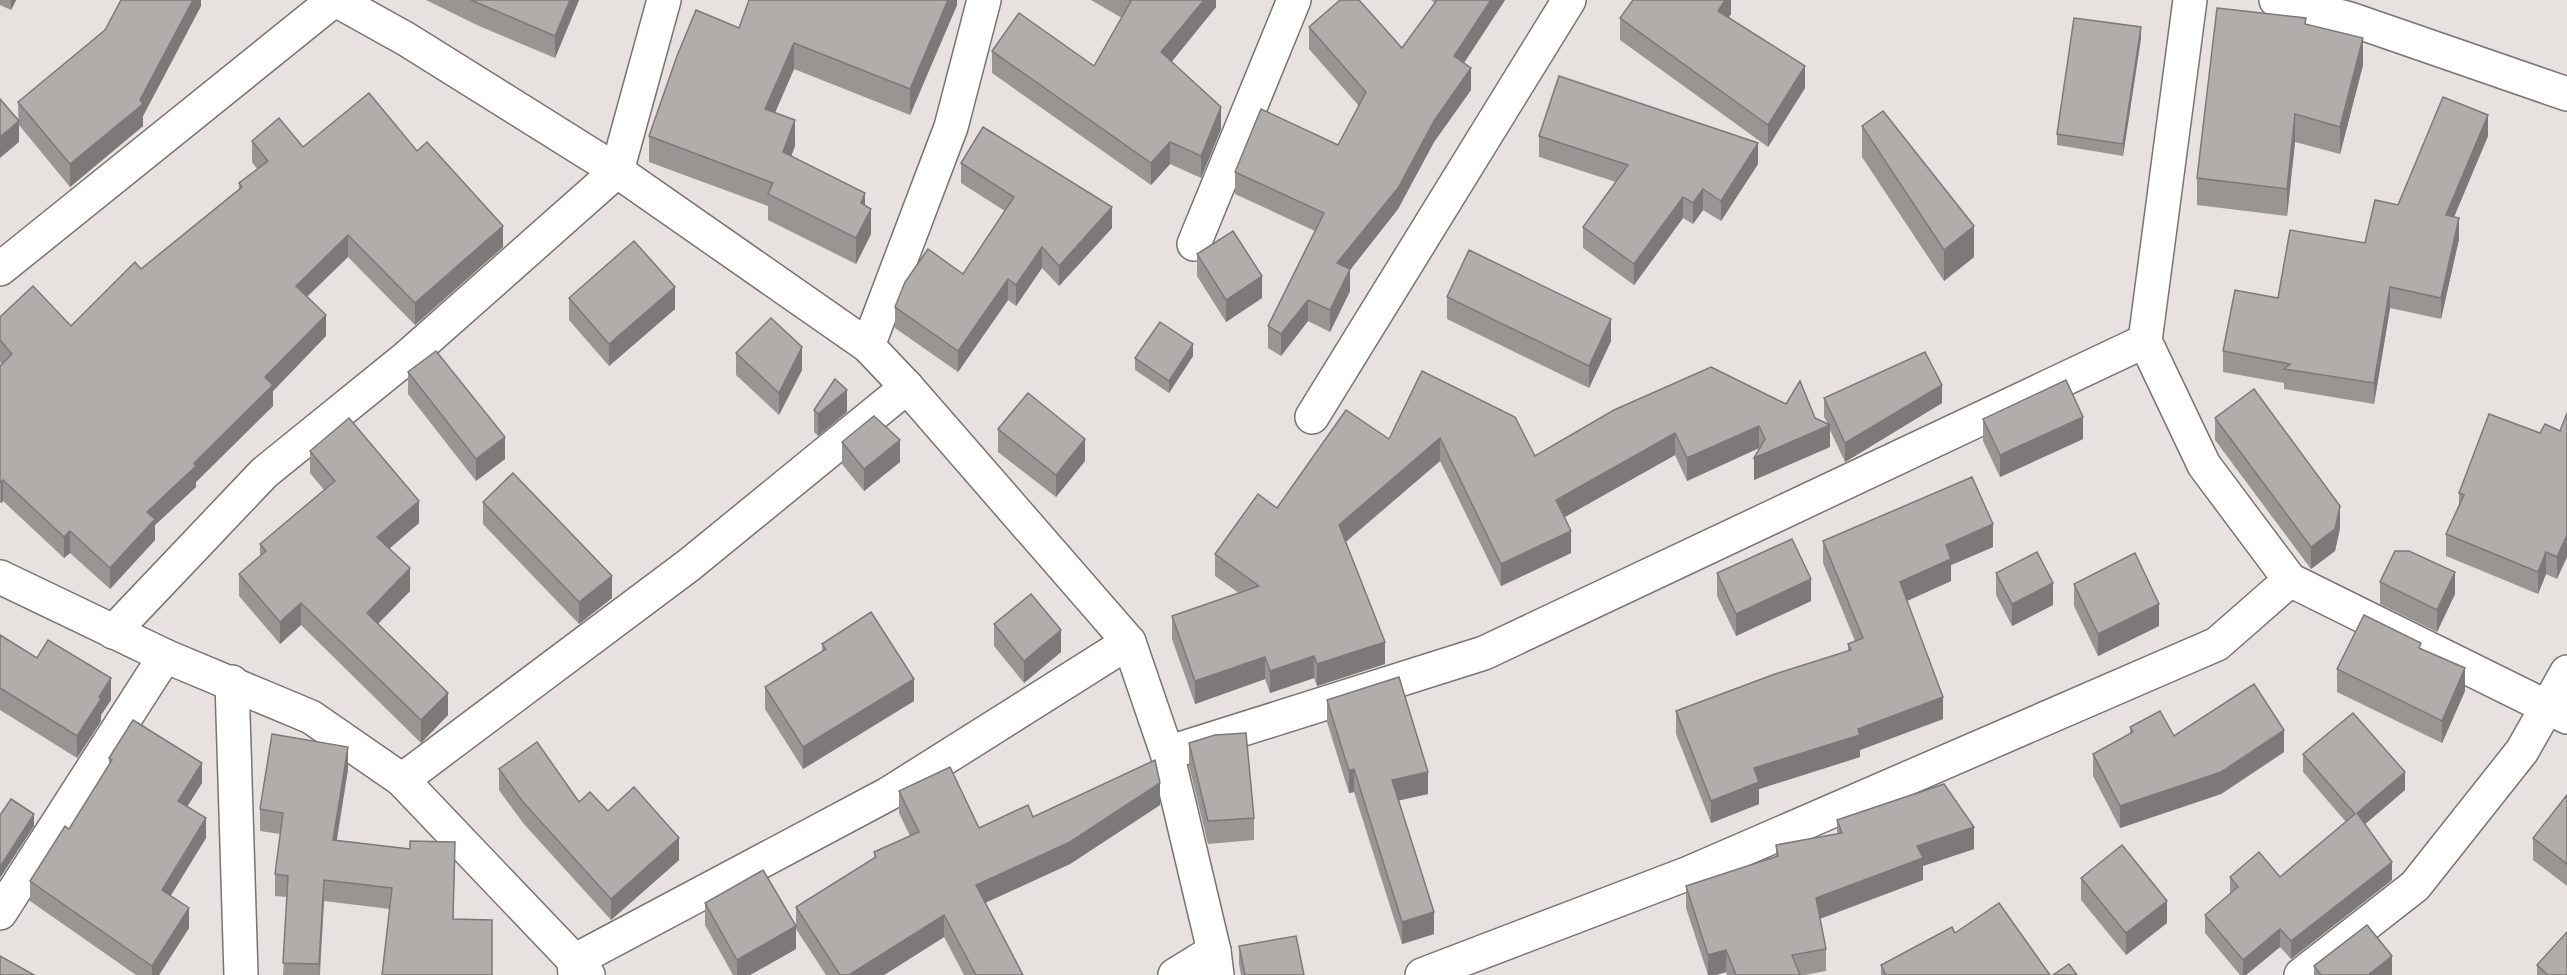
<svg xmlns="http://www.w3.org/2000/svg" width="2567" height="975" font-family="'PT Sans',sans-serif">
  <rect width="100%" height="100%" fill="#e7e2e0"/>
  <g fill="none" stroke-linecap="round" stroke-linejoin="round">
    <defs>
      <g id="minor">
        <polyline points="336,0 406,39 617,171 868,346 907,387 1129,642 1167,753 1214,951 1217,975"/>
        <polyline points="2190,0 2145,341 2204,465 2290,580 2567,717"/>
        <polyline points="2276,0 2350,19 2567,94"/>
        <polyline points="1194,244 1294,0"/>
        <polyline points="0,269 334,0"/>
        <polyline points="868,346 951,127 984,0"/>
        <polyline points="1312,417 1569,0"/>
        <polyline points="0,577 165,656 311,717 402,780 588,975"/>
        <polyline points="113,632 264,473 406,358 617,171 664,0"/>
        <polyline points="232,682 241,975"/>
        <polyline points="1180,749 1484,653 2145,341"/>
        <polyline points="402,780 689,565 907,387"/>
        <polyline points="0,913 165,656"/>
        <polyline points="575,975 574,961 888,794 1129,642"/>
        <polyline points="1175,975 1214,951"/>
        <polyline points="1422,975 1689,873 2217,644 2290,580"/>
        <polyline points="2301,975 2415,886 2522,751 2567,672"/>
      </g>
    </defs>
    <use href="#minor" stroke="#787472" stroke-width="36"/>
    <use href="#minor" stroke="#fff" stroke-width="33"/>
  </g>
  <g fill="#989593">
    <polygon points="0,0 16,0 11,10 0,5"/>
    <polygon points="201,0 201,6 143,116 143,126 70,187 19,125 19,142 18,102"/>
    <polygon points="426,0 579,0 555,58 479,26"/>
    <polygon points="957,0 957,5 910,115 794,69 775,113 795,146 791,156 865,206 871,234 856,264 768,220 768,206 649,162 649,136 739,28"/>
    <polygon points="1091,0 1216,0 1216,7 1171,62 1221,129 1201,178 1170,164 1151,185 992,73 992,51 1094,66 1122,18"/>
    <polygon points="1431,0 1505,0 1464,63 1471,90 1434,142 1398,209 1350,270 1350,291 1330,332 1308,321 1281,356 1268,348 1268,326 1315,231 1235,194 1235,172 1338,145 1359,106 1309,49 1309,27 1402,48 1435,3"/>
    <polygon points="1731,0 1731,14 1729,17 1805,88 1768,147 1620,40 1620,18"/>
    <polygon points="2306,24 2363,65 2340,154 2295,142 2287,216 2197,205 2197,178"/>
    <polygon points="2141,38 2123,156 2057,145 2057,134"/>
    <polygon points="1862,126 1974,257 1944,281 1862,157"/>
    <polygon points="1539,136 1758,164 1721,221 1703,210 1693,224 1683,218 1634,285 1583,248 1583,227 1616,182 1539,157"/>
    <polygon points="2488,136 2454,217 2459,239 2441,319 2390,308 2374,404 2284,389 2284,383 2223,372 2223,351 2278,298 2365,243 2398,205"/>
    <polygon points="252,141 303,147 417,151 503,247 415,325 348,257 307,297 326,336 273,391 273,406 196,482 196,487 155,525 155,540 110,589 70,553 64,558 3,501 1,503 0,503 0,366 2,364 0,362 0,317 71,326 239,190 239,183 257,169 252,162"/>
    <polygon points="961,163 1112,228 1059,286 1042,268 1016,306 1008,300 958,372 895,328 895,307 963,274 1005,211 961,183"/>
    <polygon points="1197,254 1262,298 1226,322 1197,276"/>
    <polygon points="1447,297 1611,341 1589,388 1447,319"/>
    <polygon points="569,298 675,309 609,366 569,320"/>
    <polygon points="736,353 802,370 779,415 736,375"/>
    <polygon points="1193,356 1169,393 1135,370 1135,358"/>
    <polygon points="1422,371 1535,456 1614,410 1815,418 1828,424 1824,417 1824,398 1942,403 1845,462 1830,430 1830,447 1754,480 1759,448 1687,481 1675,455 1565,517 1571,553 1501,586 1440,461 1346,542 1385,664 1317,686 1314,678 1270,693 1265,679 1195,704 1172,639 1172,616 1239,593 1215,576 1215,554 1277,508 1389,439"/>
    <polygon points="408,372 505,459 476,481 408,394"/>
    <polygon points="814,410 847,412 818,436 814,432"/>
    <polygon points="2215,418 2340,528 2335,551 2311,569 2215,440"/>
    <polygon points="1983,419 2083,439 2000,477 1983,441"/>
    <polygon points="998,429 1085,461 1056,497 998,452"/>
    <polygon points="2560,431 2557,579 2546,574 2538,594 2446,556 2446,534 2459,505 2459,493 2540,433"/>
    <polygon points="842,442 900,462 864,491 842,464"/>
    <polygon points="310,451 419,523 389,549 410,591 378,624 448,715 421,743 301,625 280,644 239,596 239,574 260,556 260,544 324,490 310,473"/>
    <polygon points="483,502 612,598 579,624 483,524"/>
    <polygon points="1823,541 1993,547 1951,565 1951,581 1907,601 1943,719 1860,750 1860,757 1759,789 1759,804 1711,823 1676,734 1676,711 1848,651 1848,644 1855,641 1823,563"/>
    <polygon points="1717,573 1811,601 1736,636 1717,596"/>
    <polygon points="1996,573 2053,605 2012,626 1996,595"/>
    <polygon points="2380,582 2455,594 2437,632 2380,604"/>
    <polygon points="2074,584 2159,626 2098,656 2074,606"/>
    <polygon points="994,624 1061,652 1024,683 994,646"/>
    <polygon points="0,635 37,658 111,700 101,715 101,721 77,758 0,710"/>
    <polygon points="822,644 914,701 803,769 765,709 765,687 822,652"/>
    <polygon points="2337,669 2465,691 2442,743 2337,692"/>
    <polygon points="1327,700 1428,794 1399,800 1434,934 1402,944 1354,792 1349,793 1327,722"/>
    <polygon points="2130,727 2174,736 2284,752 2221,794 2120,828 2093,776 2093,754 2130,733"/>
    <polygon points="1189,743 1254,818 1254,840 1208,844 1189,766"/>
    <polygon points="2303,754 2405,790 2365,824 2392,880 2291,959 2280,947 2246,975 2240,975 2205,933 2205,915 2230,895 2230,877 2280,877 2346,822 2303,772"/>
    <polygon points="109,758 202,783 187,807 206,838 170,896 189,928 159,975 136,975 30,901 30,881 69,829 109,766"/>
    <polygon points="348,769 337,840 455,863 453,919 492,975 390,909 324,901 320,975 283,975 287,897 275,896 275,874 280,834 260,831 260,809"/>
    <polygon points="499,769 579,802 679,860 611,920 523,823 499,790"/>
    <polygon points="899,791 979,828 1033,817 1160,805 1070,864 985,903 1023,975 964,975 944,937 884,975 826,975 796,929 796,907 874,858 874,852 910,836 899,813"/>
    <polygon points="2567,795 2567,886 2533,860 2533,838"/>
    <polygon points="1837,820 1974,849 1923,866 1923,880 1820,919 1826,949 1826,971 1805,975 1727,975 1726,972 1716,975 1708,975 1686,908 1686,886 1776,857 1776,845 1837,834"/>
    <polygon points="2081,878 2167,923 2126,955 2081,900"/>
    <polygon points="705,903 796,949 750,975 733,975 705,925"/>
    <polygon points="1955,933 2050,975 1881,975 1881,965"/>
    <polygon points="1239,946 1304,975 1241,975 1239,964"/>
    <polygon points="2537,965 2567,975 2537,975"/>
    <polygon points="2314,966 2392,975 2314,975"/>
  </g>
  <g fill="#7c7978">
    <polygon points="11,0 16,0 11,10"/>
    <polygon points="193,0 201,0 201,6 143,116 143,126 70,187 70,164 140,100"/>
    <polygon points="570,0 579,0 555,58 555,36"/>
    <polygon points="948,0 957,0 957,5 910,115 910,89"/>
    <polygon points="1204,0 1216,0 1216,7 1161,75 1161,52"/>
    <polygon points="1491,0 1505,0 1454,78 1454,56"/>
    <polygon points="1725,0 1731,0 1731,14 1718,33 1718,11"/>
    <polygon points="2141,27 2141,38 2123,156 2123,144"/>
    <polygon points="2363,38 2363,65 2340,154 2340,127"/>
    <polygon points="794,43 794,69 765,135 765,109"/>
    <polygon points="1805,66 1805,88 1768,147 1768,125"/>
    <polygon points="1471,68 1471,90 1434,142 1398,209 1350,270 1350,291 1330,332 1330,310 1337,263 1434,121"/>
    <polygon points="1221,107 1221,129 1201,178 1201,156"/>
    <polygon points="2295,114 2295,142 2287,216 2287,189"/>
    <polygon points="2488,115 2488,136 2446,236 2446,215"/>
    <polygon points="795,120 795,146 783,178 783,152"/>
    <polygon points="19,121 19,142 0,158 0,137"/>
    <polygon points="1170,142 1170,164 1151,185 1151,163"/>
    <polygon points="1758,143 1758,164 1721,221 1721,201"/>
    <polygon points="1703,189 1703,210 1693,224 1693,203"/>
    <polygon points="865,193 865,219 871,209 871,234 856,264 856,238 861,203"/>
    <polygon points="1683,197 1683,218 1634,285 1634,264"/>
    <polygon points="1112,207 1112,228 1059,286 1059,266"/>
    <polygon points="2459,218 2459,239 2441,319 2441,298"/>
    <polygon points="503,226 503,247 415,325 415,303"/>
    <polygon points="1974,226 1974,257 1944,281 1944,250"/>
    <polygon points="348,235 348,257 296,307 296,286"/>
    <polygon points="1042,247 1042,268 1016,306 1016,285"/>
    <polygon points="1262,276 1262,298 1226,322 1226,300"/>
    <polygon points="1008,279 1008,300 958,372 958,351"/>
    <polygon points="675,287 675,309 609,366 609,344"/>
    <polygon points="2390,287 2390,308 2374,404 2374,383"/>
    <polygon points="1308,300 1308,321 1281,356 1281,334"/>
    <polygon points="326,315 326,336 273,391 273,406 196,482 196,487 155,525 155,540 110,589 110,568 147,512 194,463 265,377"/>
    <polygon points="1611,319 1611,341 1589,388 1589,366"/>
    <polygon points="1193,344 1193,356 1169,393 1169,381"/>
    <polygon points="802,347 802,370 779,415 779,393"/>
    <polygon points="1942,385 1942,403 1845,462 1845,443"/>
    <polygon points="847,390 847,412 818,436 818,414"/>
    <polygon points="2083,417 2083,439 2000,477 2000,455"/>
    <polygon points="1830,425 1830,447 1754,480 1754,458"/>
    <polygon points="1759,426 1759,448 1687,481 1687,458"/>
    <polygon points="1675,433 1675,455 1556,522 1556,500"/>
    <polygon points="505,437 505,459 476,481 476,459"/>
    <polygon points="1440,438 1440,461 1339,547 1339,525"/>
    <polygon points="1085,439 1085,461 1056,497 1056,475"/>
    <polygon points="900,440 900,462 864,491 864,469"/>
    <polygon points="3,480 3,501 1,503 1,482"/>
    <polygon points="419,501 419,523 377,559 377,537"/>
    <polygon points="2340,506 2340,528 2335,551 2311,569 2311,547"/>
    <polygon points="1993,524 1993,547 1951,565 1951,581 1900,604 1900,582 1946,545"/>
    <polygon points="70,531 70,553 64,558 64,537"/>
    <polygon points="1571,531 1571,553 1501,586 1501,564"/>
    <polygon points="2567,535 2567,557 2557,579 2557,557"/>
    <polygon points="2546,552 2546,574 2538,594 2538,572"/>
    <polygon points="410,568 410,591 367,635 367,613"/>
    <polygon points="2455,572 2455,594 2437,632 2437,610"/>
    <polygon points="612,576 612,598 579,624 579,602"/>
    <polygon points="1811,579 1811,601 1736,636 1736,614"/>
    <polygon points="2053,583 2053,605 2012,626 2012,604"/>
    <polygon points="301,603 301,625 280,644 280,622"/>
    <polygon points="2159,604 2159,626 2098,656 2098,634"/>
    <polygon points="1061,630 1061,652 1024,683 1024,661"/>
    <polygon points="1385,642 1385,664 1317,686 1317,664"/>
    <polygon points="1314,656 1314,678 1270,693 1270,671"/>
    <polygon points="1265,657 1265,679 1195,704 1195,681"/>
    <polygon points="2465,668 2465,691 2442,743 2442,721"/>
    <polygon points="111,678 111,700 101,715 101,721 77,758 77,736 99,697"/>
    <polygon points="914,679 914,701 803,769 803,747"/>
    <polygon points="448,693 448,715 421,743 421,720"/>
    <polygon points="1943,697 1943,719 1860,750 1860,757 1759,789 1759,804 1711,823 1711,801 1754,768"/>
    <polygon points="2284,730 2284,752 2221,794 2120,828 2120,806"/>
    <polygon points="348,747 348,769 333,861 333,840"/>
    <polygon points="202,763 202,783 178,821 178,801"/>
    <polygon points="1354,769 1354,792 1349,793 1349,771"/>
    <polygon points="1428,772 1428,794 1392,802 1392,780"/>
    <polygon points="2405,772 2405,790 2357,831 2357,813"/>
    <polygon points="1160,783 1160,805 1070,864 976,907 976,885"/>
    <polygon points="34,814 34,826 0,878 0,867"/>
    <polygon points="206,818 206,838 162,910 162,890"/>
    <polygon points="1974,827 1974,849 1923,866 1923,880 1816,920 1816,898 1917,846"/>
    <polygon points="679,838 679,860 611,920 611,899"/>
    <polygon points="2392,862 2392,880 2291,959 2291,941"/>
    <polygon points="324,880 324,901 319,975 319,964"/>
    <polygon points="2167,901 2167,923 2126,955 2126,933"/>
    <polygon points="189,908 189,928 159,975 152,975 152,966"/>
    <polygon points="1434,912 1434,934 1402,944 1402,922"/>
    <polygon points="944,915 944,937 884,975 849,975"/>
    <polygon points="796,926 796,949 750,975 737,975 737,960"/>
    <polygon points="2280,929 2280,947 2246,975 2243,975 2243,960"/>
    <polygon points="1726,950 1726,972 1716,975 1708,975 1708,955"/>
    <polygon points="2392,956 2392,975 2368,975"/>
  </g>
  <g fill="#b1adab" stroke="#7c7978" stroke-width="1.5">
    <polygon points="121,0 193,0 140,100 143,104 70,164 18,102 105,30"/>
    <polygon points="471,0 570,0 555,36"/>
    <polygon points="749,0 948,0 910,89 794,43 765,109 795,120 783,152 865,193 861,203 871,209 856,238 768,194 773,183 649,136 677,56 696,10 739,28"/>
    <polygon points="1129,0 1204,0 1161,52 1221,107 1201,156 1170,142 1151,163 992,51 1019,13 1094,66 1131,1"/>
    <polygon points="1340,0 1359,0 1402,48 1437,0 1491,0 1454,56 1471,68 1434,121 1398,188 1337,263 1350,269 1330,310 1308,300 1281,334 1268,326 1324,213 1235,172 1261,109 1338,145 1366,92 1309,27"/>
    <polygon points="1633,0 1725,0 1718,11 1805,66 1768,125 1620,18"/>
    <polygon points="2217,8 2306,18 2305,24 2363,38 2340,127 2295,114 2287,189 2197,178"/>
    <polygon points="2074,18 2141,27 2123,144 2057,134"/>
    <polygon points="1559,76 1758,143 1721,201 1703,189 1693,203 1683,197 1634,264 1583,227 1628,165 1539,136"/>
    <polygon points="369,93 417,151 427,142 503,226 415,303 348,235 296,286 326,315 265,377 273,385 194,463 196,466 147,512 155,519 110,568 70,531 64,537 3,480 1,482 0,481 0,366 12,354 0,340 0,317 33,286 71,326 135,262 141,269 242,187 239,183 268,161 252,141 279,118 303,147"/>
    <polygon points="2443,97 2488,115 2446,215 2459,218 2441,298 2390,287 2374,383 2284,369 2290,364 2223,351 2235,290 2278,298 2290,230 2365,243 2375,200 2398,205"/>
    <polygon points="0,99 19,121 0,137"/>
    <polygon points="1883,111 1974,226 1944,250 1862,126"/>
    <polygon points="983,127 1112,207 1059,266 1042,247 1016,285 1008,279 958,351 895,307 905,282 928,249 963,274 1014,197 961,163"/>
    <polygon points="1233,231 1262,276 1226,300 1197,254"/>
    <polygon points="634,241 675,287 609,344 569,298"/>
    <polygon points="1469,250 1611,319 1589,366 1447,297"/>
    <polygon points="771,318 802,347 779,393 736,353"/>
    <polygon points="1160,322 1193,344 1169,381 1135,358"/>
    <polygon points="436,351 505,437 476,459 408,372"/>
    <polygon points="1925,352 1942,385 1845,443 1824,398"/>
    <polygon points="1711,367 1786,404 1800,381 1815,418 1830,425 1754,458 1765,439 1759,426 1687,458 1675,433 1556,500 1571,531 1501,564 1440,438 1339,525 1385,642 1317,664 1314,656 1270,671 1265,657 1195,681 1172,616 1259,586 1215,554 1258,494 1277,508 1346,410 1389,439 1422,371 1515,417 1535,456 1614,410"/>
    <polygon points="835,379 847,390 818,414 814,410"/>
    <polygon points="2066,380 2083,417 2000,455 1983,419"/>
    <polygon points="2254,389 2340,506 2335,529 2311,547 2215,418"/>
    <polygon points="1028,393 1085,439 1056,475 998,429"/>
    <polygon points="2567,413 2567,535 2557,557 2546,552 2538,572 2446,534 2464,495 2459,493 2489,414 2540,433 2545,424 2560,431"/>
    <polygon points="874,416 900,440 864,469 842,442"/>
    <polygon points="349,418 419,501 377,537 410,568 367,613 448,693 421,720 301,603 280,622 239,574 266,551 260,544 335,481 310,451"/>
    <polygon points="513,473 612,576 579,602 483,502"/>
    <polygon points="1972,477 1993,524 1946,545 1951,559 1900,582 1943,697 1858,729 1860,735 1754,768 1759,782 1711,801 1676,711 1775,674 1851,650 1848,644 1863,638 1823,541"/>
    <polygon points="1792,539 1811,579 1736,614 1717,573"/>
    <polygon points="2395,551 2409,551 2455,572 2437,610 2380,582"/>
    <polygon points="2037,552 2053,583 2012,604 1996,573"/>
    <polygon points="2135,553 2159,604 2098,634 2074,584"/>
    <polygon points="1031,594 1061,630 1024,661 994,624"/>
    <polygon points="871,612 914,679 803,747 765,687 826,649 822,644"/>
    <polygon points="2364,615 2421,643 2419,648 2465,668 2442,721 2337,669"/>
    <polygon points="0,635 37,658 48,640 111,678 99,697 101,699 77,736 0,688"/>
    <polygon points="1399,677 1428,772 1392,780 1434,912 1402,922 1354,769 1349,771 1327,700"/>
    <polygon points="2254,684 2284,730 2221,772 2120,806 2093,754 2133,732 2130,727 2160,711 2174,736"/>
    <polygon points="2353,713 2405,772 2357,813 2392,862 2291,941 2280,929 2243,960 2205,915 2238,887 2230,877 2259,852 2280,877 2355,814 2303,754"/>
    <polygon points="133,720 202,763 178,801 206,818 162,890 189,908 152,966 30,881 65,826 69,829 112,760 109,758"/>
    <polygon points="1246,733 1254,818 1208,821 1189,743 1215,735"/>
    <polygon points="272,734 348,747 333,840 410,849 410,841 455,842 453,919 492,920 492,975 382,975 392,888 324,880 319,964 283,963 288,876 275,874 283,813 260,809"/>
    <polygon points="537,742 579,802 590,792 608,811 634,787 679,838 611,899 523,802 499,769"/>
    <polygon points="1155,760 1160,783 1070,842 976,885 1023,975 976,975 944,915 849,975 840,975 796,907 876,857 874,852 919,832 899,791 950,767 979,828 1028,805 1033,817"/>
    <polygon points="1944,784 1974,827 1917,846 1923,858 1816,898 1826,949 1792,955 1800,975 1736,975 1726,950 1708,955 1686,886 1778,856 1776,845 1842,833 1837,820"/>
    <polygon points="2567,795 2567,864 2533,838"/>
    <polygon points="11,799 34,814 0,867 0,815"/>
    <polygon points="2122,845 2167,901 2126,933 2081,878"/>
    <polygon points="763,870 796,926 737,960 705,903"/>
    <polygon points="1999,903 2050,975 1886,975 1881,965 1952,927 1955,933"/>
    <polygon points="2367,925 2392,956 2368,975 2321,975 2314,966"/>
    <polygon points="2567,932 2567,975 2548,975 2537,965"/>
    <polygon points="1296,936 1304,975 1245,975 1239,946"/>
    <polygon points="0,956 34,975 0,975"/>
    <polygon points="2069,964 2077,975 2053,975"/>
  </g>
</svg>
